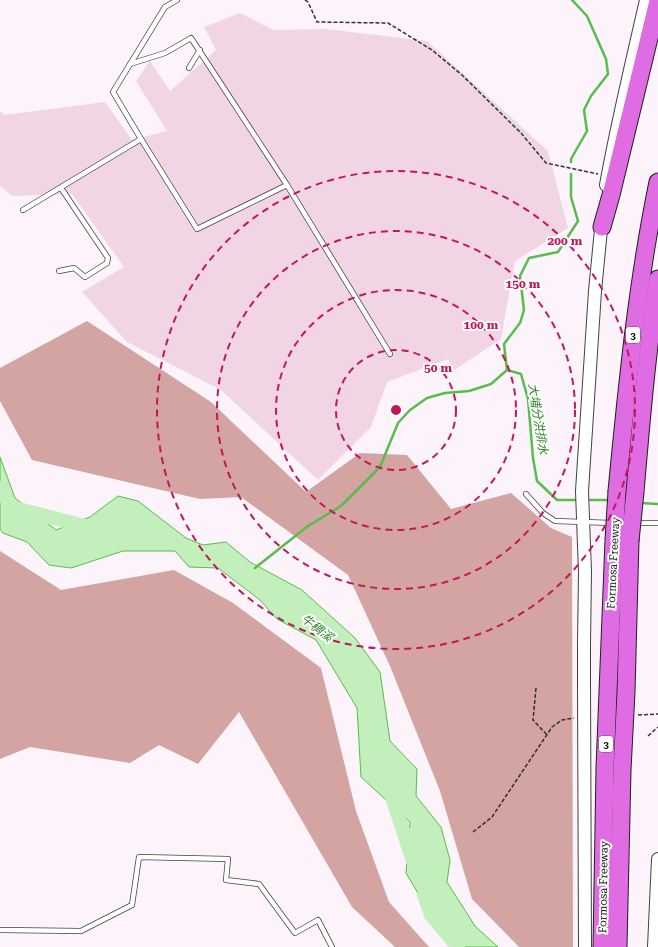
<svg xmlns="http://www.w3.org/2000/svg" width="658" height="947" font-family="'Roboto Serif','Noto Sans TC',serif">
  <rect width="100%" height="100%" fill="#fdf3fa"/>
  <polygon fill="#f1d5e5" points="240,13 273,30 326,29 427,41 548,151 568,228 515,261 501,339 453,371 448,359 387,382 371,427 318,480 221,390 127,342 82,292 124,267 72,194 12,196 0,186 0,111 4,115 105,102 132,140 167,131 136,81 150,61 170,91 216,50 204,27"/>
  <g fill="#d3a4a1">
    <polygon points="87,321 211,402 306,492 360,453 407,455 451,509 511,493 551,528 572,537 573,947 519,947 472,899 440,791 390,666 348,575 241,497 200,499 32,460 0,401 0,368"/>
    <polygon points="0,551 61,590 174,570 233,603 321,668 356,811 389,902 429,947 395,947 352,907 239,712 198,764 159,745 130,763 30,747 0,759"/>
  </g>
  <polygon fill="#c3efbd" stroke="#57bd4d" points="0,457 15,498 56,530 90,517 118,496 138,501 186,538 203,545 226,542 250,562 302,590 355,638 380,672 390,741 417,769 416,796 441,827 450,860 447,882 475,926 498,947 450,947 406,873 410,822 361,777 357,708 316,640 277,619 260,600 218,568 189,567 175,551 123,551 71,568 49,565 27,542 3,533 0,529"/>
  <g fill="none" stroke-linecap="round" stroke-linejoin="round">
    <g stroke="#57bd4d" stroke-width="2.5">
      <polyline points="571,162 571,159 587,131 584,110 591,96 608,74 606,59 587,16 572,0"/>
      <polyline points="507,370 504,344 520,323 524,310 520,276 529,258 558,252 578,221 571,197 571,174"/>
      <polyline points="587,500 610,500"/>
      <polyline points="641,503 658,504"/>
      <polyline points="255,568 308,526 341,506 380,467 398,423 410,410 427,398 445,393 469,391 491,384 507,370 521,374 528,399 533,458 537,481 557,500 580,500"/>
    </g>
    <g stroke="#c3efbd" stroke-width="14">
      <polyline points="0,488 11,507 92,528"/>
      <polyline points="390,791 414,864"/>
      <polyline points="424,895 431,915 458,947"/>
    </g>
    <defs>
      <g id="service">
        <polyline points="130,64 165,53 191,38 287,185 390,354"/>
        <polyline points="189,68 200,50"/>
        <polyline points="141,139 197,229 287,185"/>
        <polyline points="23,210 141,139 113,92 165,7 177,0"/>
        <polyline points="59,271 74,268 85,277 107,263 108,258 61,188"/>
        <polyline points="526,494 543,513 555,521 612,523"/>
        <polyline points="636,523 658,523"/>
        <polyline points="0,930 81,931 132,905 139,857 228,859 226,880 259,884 295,933 318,920 332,947"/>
      </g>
      <g id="tertiary">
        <path d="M606,185C617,123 632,62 646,0"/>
        <polyline points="584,644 585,572 582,491 595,291 602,219"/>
        <polyline points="654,947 658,859"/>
      </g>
      <g id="motorway">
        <polyline points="602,227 611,195 658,1"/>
        <path d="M617,491C627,387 637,284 658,182"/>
        <path d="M635,492C641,421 647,350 658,279"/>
        <polyline points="602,947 605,768 614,540"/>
        <polyline points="618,947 622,770 626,692 630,541"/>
      </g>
    </defs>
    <use href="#service" stroke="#424242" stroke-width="6"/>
    <use href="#tertiary" stroke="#424242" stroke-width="14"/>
    <use href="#motorway" stroke="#202020" stroke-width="19"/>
    <g stroke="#313131" stroke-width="1.5" stroke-dasharray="4 2" stroke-linecap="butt">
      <polyline points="305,0 308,2 317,22 388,23 432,50 462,75 521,133 546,163 598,174"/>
      <polyline points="536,688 533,720 547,735"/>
      <polyline points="638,715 658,714"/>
      <polyline points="648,736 658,727"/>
      <polyline points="473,832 492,817 552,727 562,720 574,718"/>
    </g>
    <use href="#service" stroke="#fff" stroke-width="4.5"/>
    <use href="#tertiary" stroke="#fff" stroke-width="12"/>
    <use href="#motorway" stroke="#df6ce2" stroke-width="17"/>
    <defs>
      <polyline id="tertiary-bridge" points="584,644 584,685 585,947"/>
      <g id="motorway-bridge">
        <polyline points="614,540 617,491"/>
        <polyline points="630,541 635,492"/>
      </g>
    </defs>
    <use href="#tertiary-bridge" stroke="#424242" stroke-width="14" stroke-linecap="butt"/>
    <use href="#motorway-bridge" stroke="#202020" stroke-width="19" stroke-linecap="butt"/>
    <use href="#tertiary-bridge" stroke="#fff" stroke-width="12"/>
    <use href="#motorway-bridge" stroke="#df6ce2" stroke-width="17"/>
  </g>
  <g fill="none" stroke="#c2185b" stroke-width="2" stroke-dasharray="7 5">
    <circle cx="396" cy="410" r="60"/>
    <circle cx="396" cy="410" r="120"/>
    <circle cx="396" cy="410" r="179"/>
    <circle cx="396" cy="410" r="239"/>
  </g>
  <g text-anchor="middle" stroke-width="4" stroke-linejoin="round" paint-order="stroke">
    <g fill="#fff" stroke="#575757" stroke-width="1">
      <rect x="626" y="327" width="14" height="16" rx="3"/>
      <rect x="599" y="736" width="14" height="16" rx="3"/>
    </g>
    <g font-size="10" font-weight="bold" fill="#0f0f0f">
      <text x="633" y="339">3</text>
      <text x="606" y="748">3</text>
    </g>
    <g font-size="11" fill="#0f0f0f" stroke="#fff">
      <text transform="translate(613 563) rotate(-87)" y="4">Formosa Freeway</text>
      <text transform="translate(603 887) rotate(-89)" y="4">Formosa Freeway</text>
    </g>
    <g font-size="12" font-style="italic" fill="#298525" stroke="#fff">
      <text transform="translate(538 419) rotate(81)" y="4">大埔分洪排水</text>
      <text transform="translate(317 628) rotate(38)" y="4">牛稠溪</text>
    </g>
  </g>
  <circle cx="396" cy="410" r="6" fill="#c2185b" stroke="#fff" stroke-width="2"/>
  <g font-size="12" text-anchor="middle" font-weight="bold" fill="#c2185b" stroke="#fff" stroke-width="4" stroke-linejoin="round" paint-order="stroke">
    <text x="565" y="245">200 m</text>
    <text x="523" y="288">150 m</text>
    <text x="481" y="329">100 m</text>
    <text x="438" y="372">50 m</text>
  </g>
</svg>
